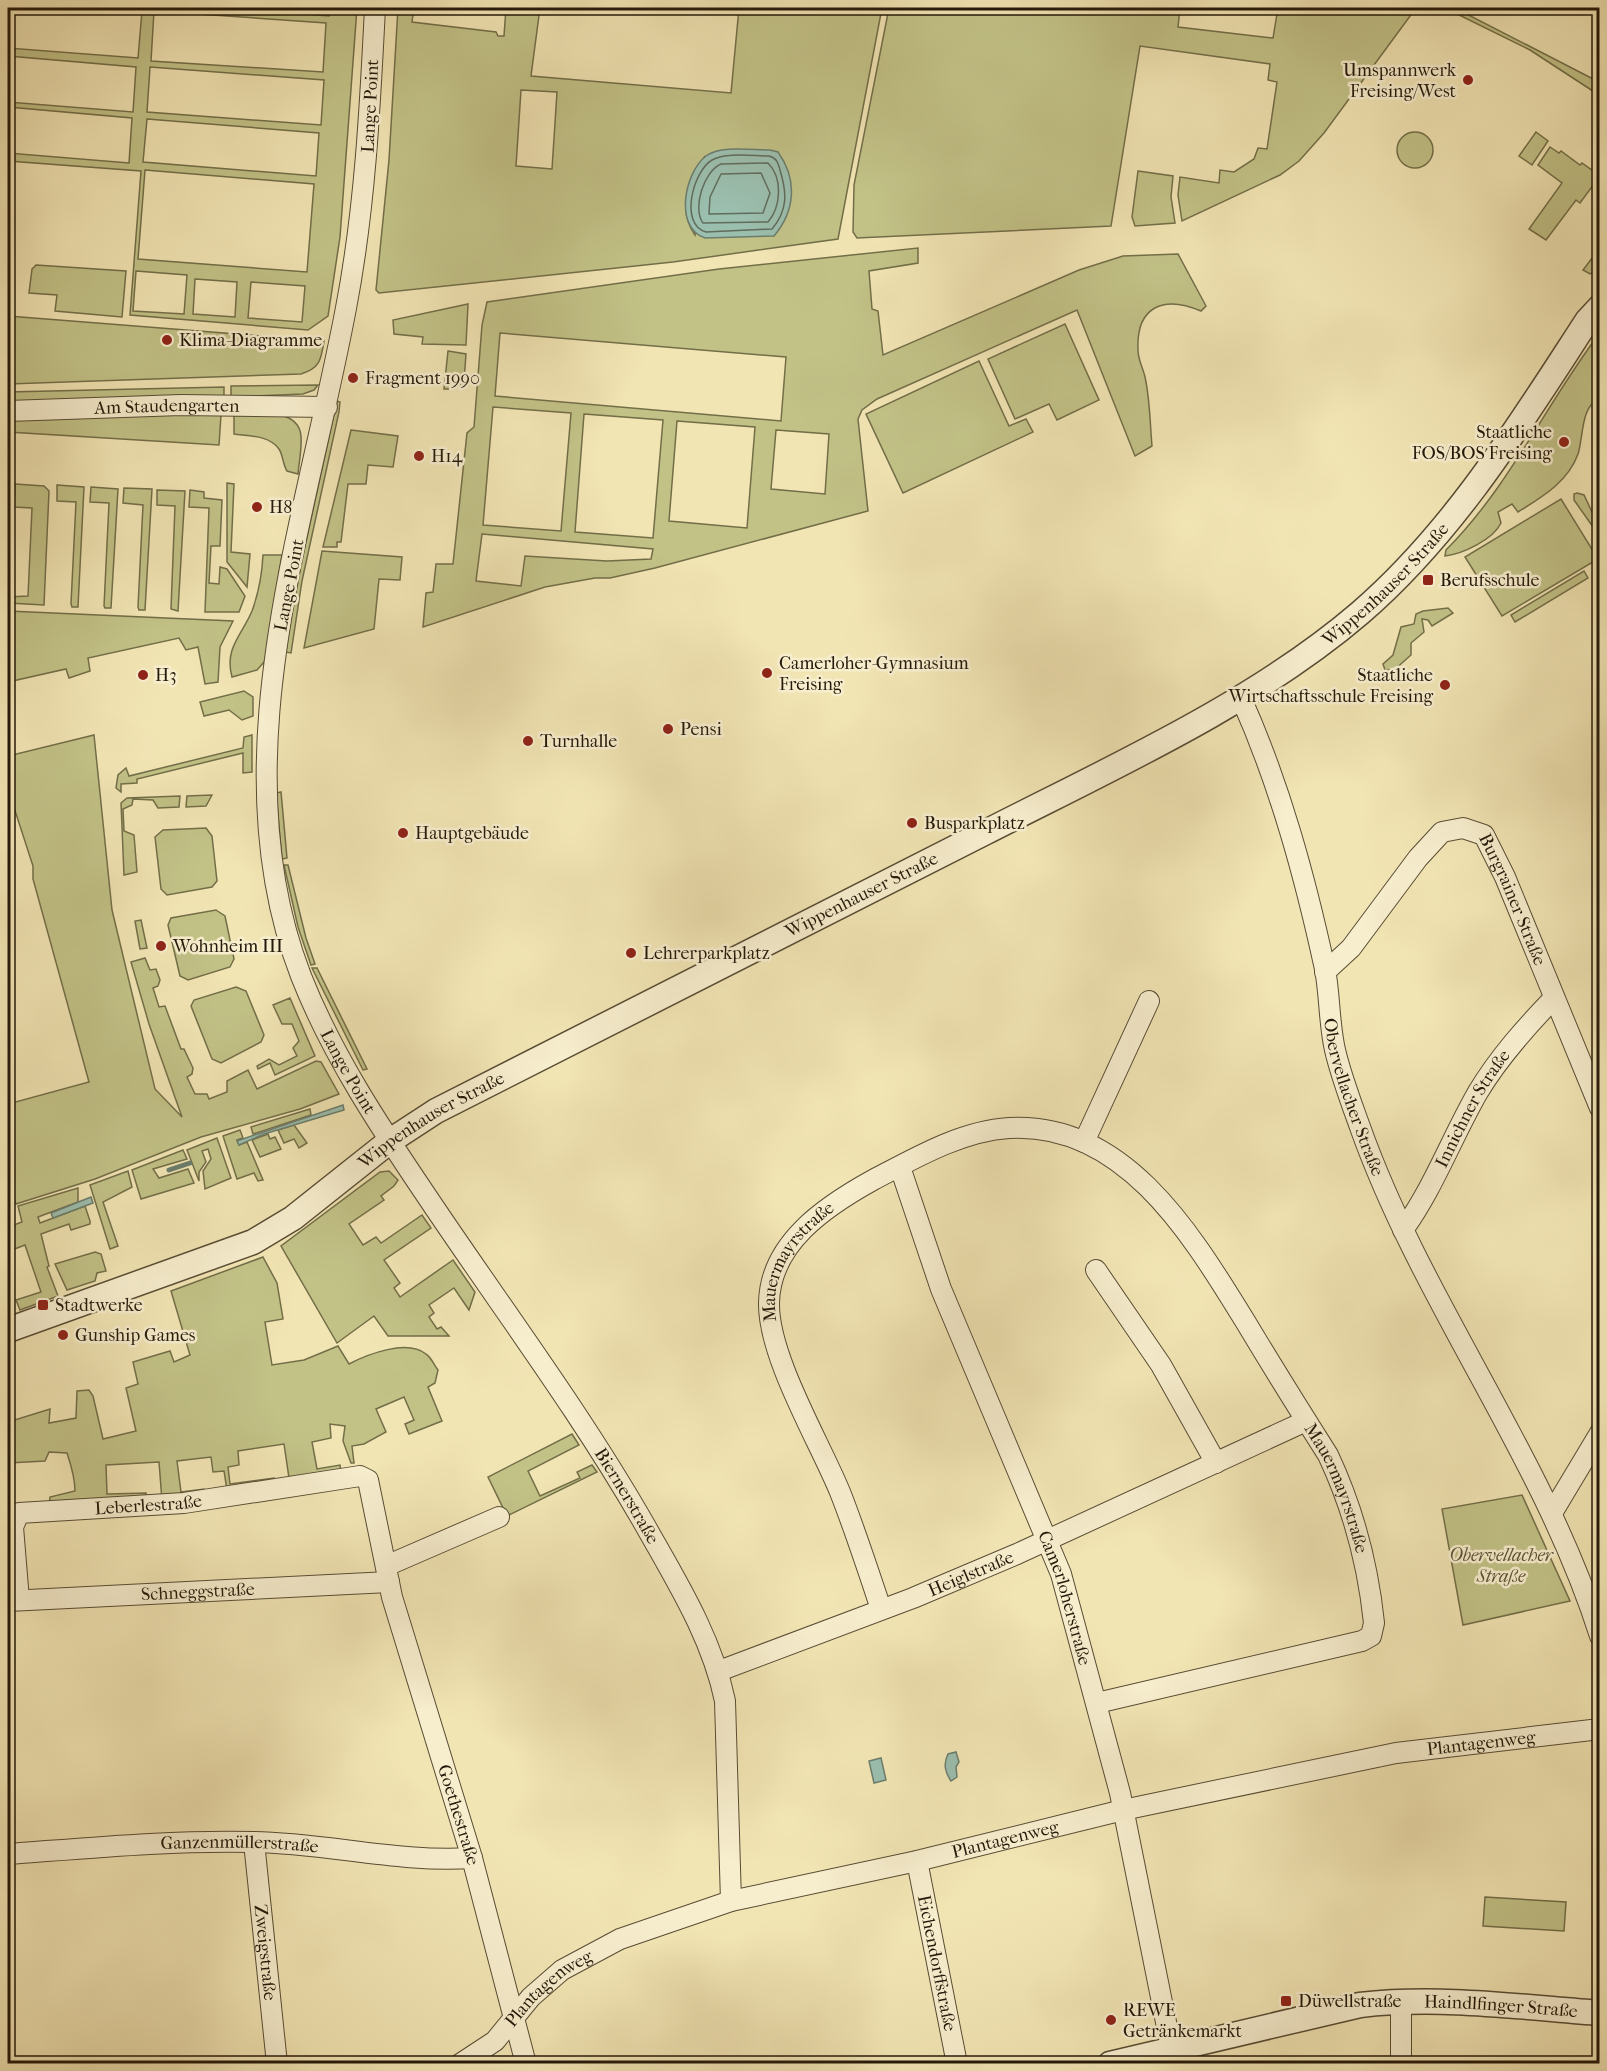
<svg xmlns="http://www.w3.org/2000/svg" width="1607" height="2071" font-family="'IM FELL French Canon',serif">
  <rect width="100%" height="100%" fill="#f2e5b4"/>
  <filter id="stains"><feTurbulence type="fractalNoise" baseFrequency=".00333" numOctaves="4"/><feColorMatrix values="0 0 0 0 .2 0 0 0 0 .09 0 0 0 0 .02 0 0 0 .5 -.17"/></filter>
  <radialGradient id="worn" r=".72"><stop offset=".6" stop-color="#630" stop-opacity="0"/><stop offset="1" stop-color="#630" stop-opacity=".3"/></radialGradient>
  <g fill="#c2c287" stroke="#736e48" stroke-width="1.5" fill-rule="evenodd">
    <path d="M105,8H223L329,16L330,8H357L340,237L328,316L308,330L130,315L141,171L8,161V153L129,163L132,118L8,107V102L133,112L136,67L8,56V48L138,58L142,11ZM154,11L326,23L323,72L151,61ZM150,67L324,80L321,125L147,112ZM147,119L319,133L316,176L143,162ZM145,170L314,184L307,272L138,259ZM136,271L187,275L184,314L133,311ZM195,279L237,282L235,317L193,314ZM251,282L305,286L302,322L248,318Z"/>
    <path d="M398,8H414L412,22L496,32L498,36H504L506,8H540L531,76L731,93L739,8H882L838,239L673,262L379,293L376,290L389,160ZM521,90L557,92L552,169L516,166ZM705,156L695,235C677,210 689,180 705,156Z"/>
    <polygon points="889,8 1180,8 1178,27 1273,38 1278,8 1416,8 1324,133 1299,161 1280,175 1182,221 1178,195 1180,177 1219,183 1220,170 1234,172 1254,159 1258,148 1267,149 1277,82 1268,80 1270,64 1140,46 1111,226 857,238 853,232 854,185"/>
    <polygon points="1445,8 1455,8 1599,82 1599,95 1530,50"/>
    <circle cx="1415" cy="150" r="18"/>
    <polygon points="1536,132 1548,141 1532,165 1519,156"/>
    <polygon points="1550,147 1559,153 1561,151 1580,165 1582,163 1600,176 1580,203 1576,200 1546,240 1529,229 1562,183 1538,165"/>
    <polygon points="1138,171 1173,176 1171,197 1175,223 1135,226 1132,217"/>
    <path d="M918,248V263L869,271L872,309L878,311L883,355L1079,270L1123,256L1178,254L1206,306L1201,311C1164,295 1136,306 1138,350C1138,360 1143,368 1145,377C1150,399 1150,424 1152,446L1135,456L1077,310L877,399L862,410L858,419L868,511L655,568L610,578H595L545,587L423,627L426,593L433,592L436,564H453L467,433L474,427L482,325L487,302L719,269ZM500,333L786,357L781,421L495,396ZM493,407L571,413L561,531L483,525ZM584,414L663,420L653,538L575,532ZM677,421L755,427L747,528L669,521ZM776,430L829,434L825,494L771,489ZM482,534L653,549L651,559L607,561L525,556L521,586L476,581Z"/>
    <polygon points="1599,249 1599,269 1590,274 1583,270"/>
    <polygon points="36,265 126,271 122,317 55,311 57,295 29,293 32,269"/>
    <polygon points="468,304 466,345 422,344 423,337 394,334 393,320"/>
    <path d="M8,316L324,341C321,360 320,368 301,374L8,384Z"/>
    <polygon points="1065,324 1099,400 1057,420 1049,404 1015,419 988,359"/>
    <path d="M1599,334V400C1581,404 1583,440 1578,454C1568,482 1542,497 1518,512L1512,504L1498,512L1501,523C1493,540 1462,554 1445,556L1446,550C1509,487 1546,404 1599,334Z"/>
    <polygon points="448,351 466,354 464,382 453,389 444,389"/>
    <polygon points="979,361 1009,426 1026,419 1033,432 903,493 866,414"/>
    <polygon points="318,385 314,390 303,394 231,397 231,386"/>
    <polygon points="224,387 224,397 8,404 8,392"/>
    <polygon points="337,401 340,402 339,412 302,581 291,653 285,652 296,587"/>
    <path d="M234,412C254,413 299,407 301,436C302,448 299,462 298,474L287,471C283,465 283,455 279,449C269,435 248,436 234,434Z"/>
    <polygon points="219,414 221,415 219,445 8,432 8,418"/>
    <polygon points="351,430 398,436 393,467 368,465 366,484 348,484 341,542 337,542 337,547 323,547"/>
    <polygon points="227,483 234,484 231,552 250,554 247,587 227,562"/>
    <polygon points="15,484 44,486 49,491 44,605 8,603 8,597 28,596 32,508 14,507"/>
    <polygon points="57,485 84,487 78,607 72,607 71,604 76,502 57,501"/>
    <polygon points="91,487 118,489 111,608 105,608 104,606 109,503 90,502"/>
    <polygon points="124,488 152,489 145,610 139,610 138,607 143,505 123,503"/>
    <polygon points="157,490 185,491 178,611 171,609 175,506 157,505"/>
    <polygon points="190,490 204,492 204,498 222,500 220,546 211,546 209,583 219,584 220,567 227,569 245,596 239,612 205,612 209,508 189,507"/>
    <polygon points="1577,493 1584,495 1599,527 1598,534 1574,500 1574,494"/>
    <polygon points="1561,499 1598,559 1502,616 1465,557"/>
    <polygon points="322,551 402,557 400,580 379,579 374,629 304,648"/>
    <path d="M263,555H282L265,661L257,670L232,677C224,648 242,635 252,611C259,592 262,575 263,555Z"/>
    <polygon points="1584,571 1588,578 1515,622 1511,615"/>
    <polygon points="1448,608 1453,613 1432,626 1428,620 1422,619 1424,632 1411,643 1411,655 1394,670 1385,670 1383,664 1393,655 1401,627 1414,624 1416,614 1423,611"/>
    <polygon points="8,611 233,621 220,647 218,682 205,684 198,647 186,650 179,638 88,658 90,671 69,678 66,669 8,682"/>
    <polygon points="244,691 253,697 253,716 242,720 229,710 204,716 200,702"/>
    <polygon points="94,735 112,910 155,1089 182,1117 149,1024 131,962 145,958 150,970 156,969 160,980 158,986 153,988 159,1007 165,1006 181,1049 184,1049 193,1068 192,1074 187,1077 195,1094 207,1094 209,1099 227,1092 227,1081 248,1070 257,1089 316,1061 321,1062 339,1094 300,1109 201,1137 95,1179 16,1204 8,1178 8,1104 89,1082 33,879 33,866 8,789 8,756"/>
    <polygon points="252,735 252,772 243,773 243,753 137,779 137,783 121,784 121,792 116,788 118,775 126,768 129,776 243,748 244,737"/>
    <polygon points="281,792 287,858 282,859 276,793"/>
    <polygon points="212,795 206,806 186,807 187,796"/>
    <polygon points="180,796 179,807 158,808 153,800 133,799 132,805 123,809 124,831 134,835 137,872 124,875 121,803 127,798"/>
    <polygon points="206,828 212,836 217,881 212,887 167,895 161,889 155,837 163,830"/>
    <polygon points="284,865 288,865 306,938 315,964 311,965 298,927"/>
    <polygon points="216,910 225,916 234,959 230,967 188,980 180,976 168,925 171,918"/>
    <polygon points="141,920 147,948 140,949 135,921"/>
    <polygon points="312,968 317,968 367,1069 363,1070"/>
    <polygon points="236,987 246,991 264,1035 261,1042 221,1063 212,1059 191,1006 194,1000"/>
    <polygon points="290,998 315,1056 275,1075 270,1063 258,1069 257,1066 269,1059 279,1065 297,1056 293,1048 299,1041 292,1024 282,1024 273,1005"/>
    <polygon points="310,1109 311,1115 253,1134 251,1127"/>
    <polygon points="294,1125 307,1143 299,1148 294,1139 284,1143 278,1130"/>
    <polygon points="240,1130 243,1138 237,1140 239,1145 247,1142 263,1180 258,1181 254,1173 237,1179 223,1136"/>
    <polygon points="268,1134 270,1139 275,1137 281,1149 260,1157 252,1140"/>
    <polygon points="217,1138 231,1178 205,1189 203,1171 211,1159 208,1149 202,1151 206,1162 199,1172 199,1181 187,1150"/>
    <polygon points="183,1150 187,1159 153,1169 159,1178 188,1169 194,1183 141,1199 132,1170"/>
    <polygon points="128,1171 132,1187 103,1202 118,1246 110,1249 90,1185"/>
    <polygon points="389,1171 398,1180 394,1186 381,1196 384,1200 349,1224 363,1245 376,1237 381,1243 422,1215 431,1228 384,1260 400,1283 394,1288 400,1297 453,1260 475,1292 469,1310 454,1288 429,1305 434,1313 429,1317 437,1329 441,1327 449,1336 388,1336 374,1316 337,1343 281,1246 380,1172"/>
    <polygon points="78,1188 78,1202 38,1217 40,1223 85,1206 90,1221 90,1224 71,1230 69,1224 41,1234 49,1266 47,1267 58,1296 20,1310 16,1300 41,1292 25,1245 12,1250 8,1255 8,1227 22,1222 18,1206"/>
    <polygon points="95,1252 101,1254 106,1271 97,1273 95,1281 67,1290 55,1264"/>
    <path d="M263,1257L277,1283L283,1319L265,1322L272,1365L304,1360L338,1346L349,1364C368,1354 407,1339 426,1354C431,1357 434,1365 438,1370L435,1383L428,1387L442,1421L409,1434L405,1424L414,1420L404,1397L376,1409L386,1432L364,1444L352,1446L354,1463H351L343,1441L345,1426L330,1424L331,1438L312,1442L317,1469L340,1465L341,1472L289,1478L284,1444L238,1451L239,1465L228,1467L230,1484L274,1478L275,1484L227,1490L224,1471L213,1472L211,1457L177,1461L181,1492L204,1489V1495L162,1501L159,1462L106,1465L107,1494L146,1493V1502L49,1505L50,1497L75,1491C75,1478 71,1465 67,1453L49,1452L45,1461L8,1463V1422L50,1409L49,1423L76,1418L77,1391L89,1390L93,1396L103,1439L136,1431L126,1388L138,1384L133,1362L170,1351L174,1362L190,1355L171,1291Z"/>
    <polygon points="572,1434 579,1445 528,1471 540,1496 580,1478 577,1472 592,1465 597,1472 507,1516 488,1477"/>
    <polygon points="1522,1495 1570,1601 1463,1625 1442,1509"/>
    <polygon points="1485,1897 1566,1902 1564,1931 1483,1926"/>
  </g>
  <g fill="#9bbfaf" stroke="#6b7d6d" stroke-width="1.5">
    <path d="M770,150L778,152C798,180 795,211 774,236L705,238C674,228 684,173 706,156C720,145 752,150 770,150Z"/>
    <polygon points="343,1105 344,1110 264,1134 239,1145 237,1141"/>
    <polygon points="91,1197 93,1203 53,1218 51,1213"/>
    <path d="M956,1752L959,1762L956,1767L957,1777L951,1781C945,1772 943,1764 948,1754Z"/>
    <polygon points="881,1758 886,1780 874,1783 869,1761"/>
  </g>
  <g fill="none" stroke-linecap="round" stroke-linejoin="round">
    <g stroke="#606c5c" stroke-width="1.5">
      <path d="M769,156C777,158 778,163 780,170C787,193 788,210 772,229L706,232C679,225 693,171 712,160C726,152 753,156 769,156Z"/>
      <path d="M768,163C783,178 781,207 768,222L703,223C692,208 704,171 721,164Z"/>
      <polygon points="761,173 770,193 763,213 709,214 710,197 721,174"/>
    </g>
    <polyline stroke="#6b7d6d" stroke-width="5" points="169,1170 190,1163"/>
    <defs>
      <g id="minor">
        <path id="s1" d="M375,8C370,108 365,209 346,308C306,522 218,762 301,976C332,1055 380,1127 428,1198C501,1307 581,1413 646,1527C677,1582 712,1638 725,1701L731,1901"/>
        <path id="s2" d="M8,411L181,405L327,407"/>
        <path id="s3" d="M1241,698C1280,785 1305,877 1325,969C1330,996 1329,1024 1335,1050C1341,1076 1351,1102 1360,1127C1423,1304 1543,1456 1600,1636"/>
        <path id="s4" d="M1325,972L1351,948L1418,858L1442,832L1463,828L1484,835L1505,877L1600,1108"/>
        <polyline points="1084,1142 1149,1001"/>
        <path id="s5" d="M900,1167L941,1289L1061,1574L1120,1793L1171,2047"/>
        <path id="s6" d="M1403,1230C1434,1187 1452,1137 1478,1092C1499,1057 1526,1027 1554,998"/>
        <polyline points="1096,1270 1161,1365 1216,1463"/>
        <polyline points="1552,1513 1600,1433"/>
        <polyline points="386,1566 499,1517"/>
        <path id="s7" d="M19,1600L13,1527L19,1513L184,1503L360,1476L368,1480L392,1597L472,1858L526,2064"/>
        <path id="s8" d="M8,1601L389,1582"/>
        <path id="s9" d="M881,1609C868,1570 855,1530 840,1492C819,1441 768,1356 769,1303C770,1243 826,1206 873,1180C915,1158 961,1131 1009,1128C1125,1121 1193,1237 1245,1321C1272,1366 1300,1411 1328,1455C1353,1508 1368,1565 1374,1623L1371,1636L1362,1641L1097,1703"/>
        <path id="s10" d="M719,1671L913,1598L1017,1554L1306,1421"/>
        <path id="s11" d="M254,1842L277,2064"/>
        <path id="s12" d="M8,1854C89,1848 172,1840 254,1842C326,1843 400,1863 472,1858"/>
        <path id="s13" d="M917,1861L957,2064"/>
        <polyline points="1401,2000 1401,2064"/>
        <path id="s14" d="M460,2064L495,2041L531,1997L562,1970L620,1939L731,1901L917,1861L1123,1810L1396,1753L1600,1729"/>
      </g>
      <g id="tertiary">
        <path id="s15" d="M8,1330L253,1242L293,1218L390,1141L436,1111C618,1017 801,925 984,833C1109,769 1254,704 1360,613C1454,532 1520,424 1587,321L1600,307"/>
        <path id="s16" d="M1110,2064L1360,2005C1440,1996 1520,2007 1600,2013"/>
      </g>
    </defs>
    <use href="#minor" stroke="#584c34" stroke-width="22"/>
    <use href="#tertiary" stroke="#584c34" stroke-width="27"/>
    <use href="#minor" stroke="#f7eece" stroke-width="20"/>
    <use href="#tertiary" stroke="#f7eece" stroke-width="24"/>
  </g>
  <g fill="#8f2418" stroke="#f7eece" stroke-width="2">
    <circle cx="1468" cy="80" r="6"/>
    <circle cx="167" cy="340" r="6"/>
    <circle cx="353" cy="378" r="6"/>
    <circle cx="1564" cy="442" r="6"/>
    <circle cx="419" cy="456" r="6"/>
    <circle cx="257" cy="507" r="6"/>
    <rect x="1422" y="574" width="12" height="12" rx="3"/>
    <circle cx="767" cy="673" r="6"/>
    <circle cx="143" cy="675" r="6"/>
    <circle cx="1445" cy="685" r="6"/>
    <circle cx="668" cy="729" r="6"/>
    <circle cx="528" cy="741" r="6"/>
    <circle cx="912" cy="823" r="6"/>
    <circle cx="403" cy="833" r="6"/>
    <circle cx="161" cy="946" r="6"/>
    <circle cx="631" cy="953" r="6"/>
    <rect x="37" y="1299" width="12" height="12" rx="3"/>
    <circle cx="63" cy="1335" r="6"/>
    <rect x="1280" y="1995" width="12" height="12" rx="3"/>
    <circle cx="1111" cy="2020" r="6"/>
  </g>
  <g text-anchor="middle" stroke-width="5" stroke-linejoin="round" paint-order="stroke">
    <g font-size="18" fill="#24190a" stroke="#f7eece" text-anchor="start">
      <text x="1456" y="76" text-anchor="end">Umspannwerk<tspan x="1456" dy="21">Freising/West</tspan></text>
      <text x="179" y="346">Klima-Diagramme</text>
      <text x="365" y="384">Fragment 1990</text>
      <text x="1552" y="438" text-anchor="end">Staatliche<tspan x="1552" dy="21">FOS/BOS Freising</tspan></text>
      <text x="431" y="462">H14</text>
      <text x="269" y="513">H8</text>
      <text x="1440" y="586">Berufsschule</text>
      <text x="779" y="669">Camerloher-Gymnasium<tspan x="779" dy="21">Freising</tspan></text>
      <text x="155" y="681">H3</text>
      <text x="1433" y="681" text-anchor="end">Staatliche<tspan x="1433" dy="21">Wirtschaftsschule Freising</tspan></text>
      <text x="680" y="735">Pensi</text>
      <text x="540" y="747">Turnhalle</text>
      <text x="924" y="829">Busparkplatz</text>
      <text x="415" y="839">Hauptgebäude</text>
      <text x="173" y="952">Wohnheim III</text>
      <text x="643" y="959">Lehrerparkplatz</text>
      <text x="55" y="1311">Stadtwerke</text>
      <text x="75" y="1341">Gunship Games</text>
      <text x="1298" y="2007">Düwellstraße</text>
      <text x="1123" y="2016">REWE<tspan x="1123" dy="21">Getränkemarkt</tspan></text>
    </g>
    <g font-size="18" fill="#24190a" stroke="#f7eece">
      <text transform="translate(370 106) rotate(-87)" y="6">Lange Point</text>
      <text dy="6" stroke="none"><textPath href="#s2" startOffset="159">Am Staudengarten</textPath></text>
      <text dy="6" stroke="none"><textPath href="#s15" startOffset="1575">Wippenhauser Straße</textPath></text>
      <text transform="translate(289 585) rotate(-79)" y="6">Lange Point</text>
      <text dy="6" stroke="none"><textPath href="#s15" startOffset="963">Wippenhauser Straße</textPath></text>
      <text dy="6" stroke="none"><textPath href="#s4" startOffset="297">Burgrainer Straße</textPath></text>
      <text dy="6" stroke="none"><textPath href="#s1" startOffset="1088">Lange Point</textPath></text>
      <text dy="6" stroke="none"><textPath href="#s3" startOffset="416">Obervellacher Straße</textPath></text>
      <text dy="6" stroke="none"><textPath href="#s6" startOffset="140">Innichner Straße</textPath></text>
      <text dy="6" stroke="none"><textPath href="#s15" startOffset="477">Wippenhauser Straße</textPath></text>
      <text dy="6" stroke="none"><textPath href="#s9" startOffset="378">Mauermayrstraße</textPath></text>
      <text dy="6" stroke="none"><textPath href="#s9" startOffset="1156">Mauermayrstraße</textPath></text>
      <text dy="6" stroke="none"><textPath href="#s1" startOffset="1596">Biernerstraße</textPath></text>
      <text dy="6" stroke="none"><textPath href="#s7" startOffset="218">Leberlestraße</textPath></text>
      <text dy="6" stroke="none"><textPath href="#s10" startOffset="270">Heiglstraße</textPath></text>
      <text dy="6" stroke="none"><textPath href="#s8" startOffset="190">Schneggstraße</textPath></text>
      <text dy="6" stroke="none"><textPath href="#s5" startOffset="462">Camerloherstraße</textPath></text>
      <text dy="6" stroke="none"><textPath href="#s14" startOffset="1090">Plantagenweg</textPath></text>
      <text dy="6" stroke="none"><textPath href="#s7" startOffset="788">Goethestraße</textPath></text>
      <text dy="6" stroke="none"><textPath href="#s14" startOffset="604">Plantagenweg</textPath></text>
      <text dy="6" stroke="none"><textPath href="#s12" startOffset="232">Ganzenmüllerstraße</textPath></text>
      <text dy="6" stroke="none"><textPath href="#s11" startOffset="111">Zweigstraße</textPath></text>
      <text dy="6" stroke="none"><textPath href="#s13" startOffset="104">Eichendorffstraße</textPath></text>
      <text dy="6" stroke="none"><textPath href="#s14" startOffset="118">Plantagenweg</textPath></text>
      <text dy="6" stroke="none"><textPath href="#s16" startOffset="398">Haindlfinger Straße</textPath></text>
    </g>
    <g font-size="18" font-style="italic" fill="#5b5436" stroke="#f7eece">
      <text x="1501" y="1561">Obervellacher<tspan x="1501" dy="21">Straße</tspan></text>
    </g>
  </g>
  <rect width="1607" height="2071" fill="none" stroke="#f2e5b4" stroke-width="30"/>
  <rect x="9" y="9" width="1589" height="2053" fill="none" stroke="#24190a" stroke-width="3"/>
  <rect x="15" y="15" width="1577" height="2041" fill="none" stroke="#24190a" stroke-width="1.5"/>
  <rect width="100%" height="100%" filter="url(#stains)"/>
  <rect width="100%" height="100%" fill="url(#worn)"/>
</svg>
